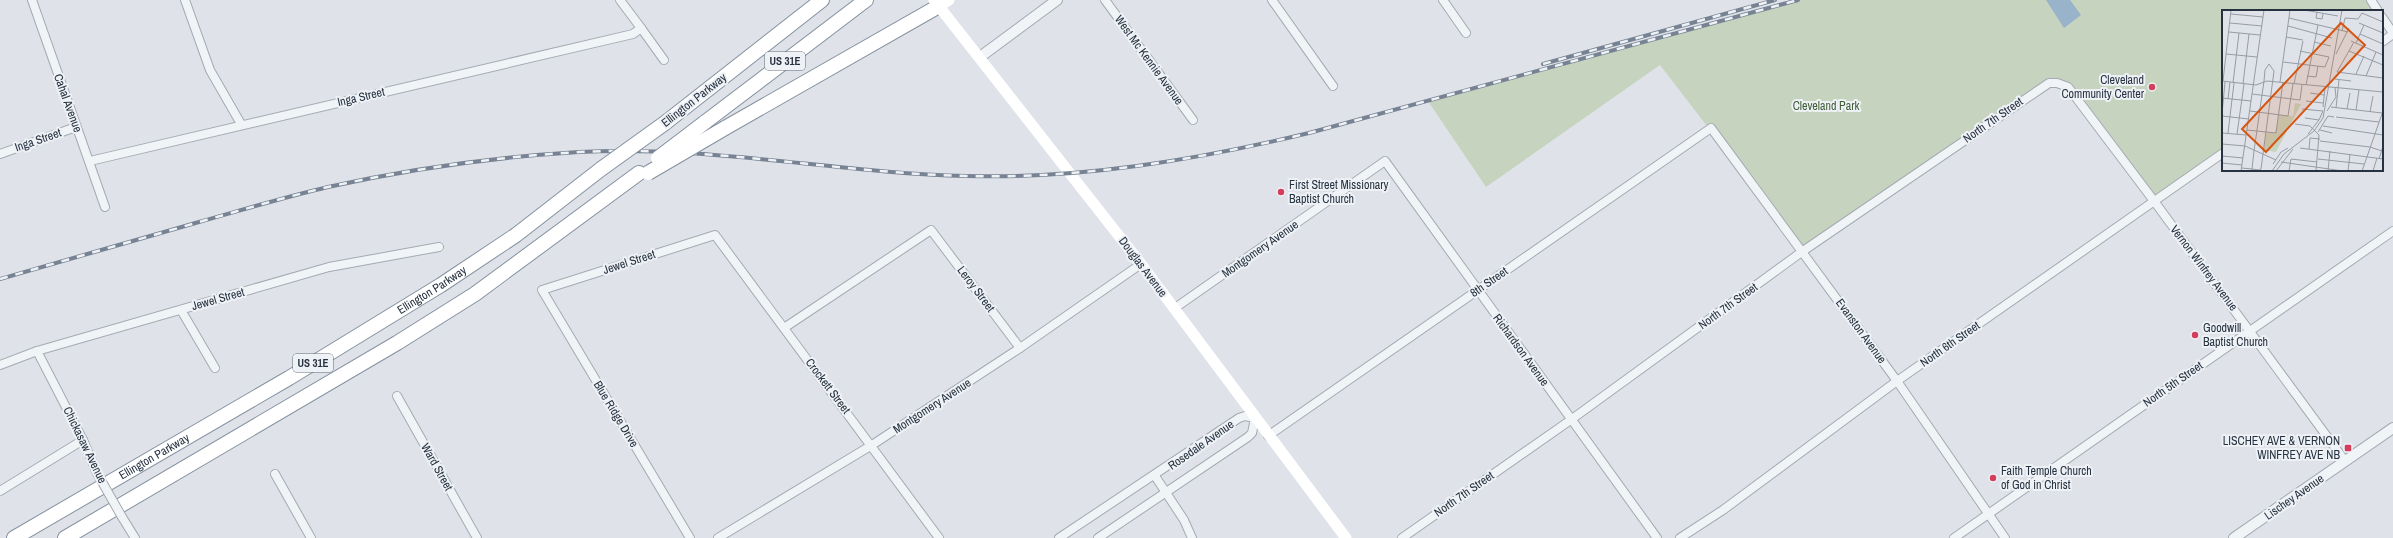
<svg xmlns="http://www.w3.org/2000/svg" width="2393" height="538" font-family="'Archivo Narrow',sans-serif">
  <rect width="100%" height="100%" fill="#dfe3e9"/>
  <polygon fill="#c5d3bf" points="1798,0 2371,0 2378,11 2223,11 2223,153 2154,201 2068,87 2052,85 1803,251 1660,65 1486,187 1428,101"/>
  <polygon fill="#98b3ca" points="2046,0 2070,0 2081,15 2064,28"/>
  <g fill="none" stroke-linecap="round" stroke-linejoin="round">
    <defs>
      <g id="minor">
        <polyline points="32,0 105,207"/>
        <polyline points="185,0 210,70 241,124"/>
        <polyline points="1105,0 1193,120"/>
        <polyline points="1272,0 1333,86"/>
        <polyline points="1443,0 1466,33"/>
        <polyline points="2371,0 2378,11"/>
        <polyline points="2382,17 2393,33"/>
        <polyline points="641,28 664,60"/>
        <polyline points="2382,42 2393,34"/>
        <polyline points="0,154 76,127"/>
        <polyline points="90,161 633,34 641,28 620,0"/>
        <polyline points="1175,308 1385,161 1657,538"/>
        <polyline points="181,310 215,368"/>
        <polyline points="784,328 931,230 1020,348"/>
        <polyline points="37,351 83,440 97,473"/>
        <polyline points="0,365 37,351 329,267 439,247"/>
        <polyline points="397,396 477,538"/>
        <polyline points="1268,436 1711,128 1897,381 2005,538"/>
        <polyline points="275,474 311,538"/>
        <polyline points="1155,476 1184,520 1192,538"/>
        <polyline points="0,491 83,440"/>
        <polyline points="122,517 135,538"/>
        <polyline points="690,538 542,290 715,235 939,538"/>
        <polyline points="718,538 872,445 1020,348 1141,264"/>
        <polyline points="1059,538 1239,418 1245,416 1255,418 1252,433 1248,437 1098,538"/>
        <polyline points="1402,538 1572,419 1803,251 2049,83 2057,83 2068,87 2154,201 2345,461"/>
        <polyline points="1680,538 1723,510 1897,381 2223,153"/>
        <polyline points="1954,538 2393,231"/>
      </g>
      <g id="tertiary">
        <polyline points="980,57 1057,0"/>
        <polyline points="2234,538 2393,428"/>
      </g>
      <g id="motorway">
        <polyline points="665,123 822,0"/>
        <polyline points="704,123 866,0"/>
        <polyline points="725,128 939,6"/>
        <path id="s1" d="M14,538L289,378L441,285L516,235L601,169"/>
        <polyline points="65,538 397,343 475,294 639,173"/>
      </g>
    </defs>
    <use href="#minor" stroke="#a4aab3" stroke-width="10"/>
    <use href="#tertiary" stroke="#a4aab3" stroke-width="12"/>
    <use href="#motorway" stroke="#8591a0" stroke-width="16"/>
    <use href="#minor" stroke="#f1f4f7" stroke-width="8"/>
    <use href="#tertiary" stroke="#f1f4f7" stroke-width="10"/>
    <g stroke="#fff" stroke-width="11">
      <polyline points="934,0 1141,264 1346,538"/>
      <polyline points="939,6 949,0"/>
    </g>
    <use href="#motorway" stroke="#fff" stroke-width="14"/>
    <defs>
      <g id="rail">
        <polyline points="1543,64 1775,0"/>
        <path d="M0,279C66,260 133,241 199,222C242,210 285,197 328,187C410,169 495,157 579,152C708,145 837,173 966,176C1082,179 1196,160 1309,133L1798,0"/>
      </g>
    </defs>
    <use href="#rail" stroke="#778393" stroke-width="4"/>
    <use href="#rail" stroke="#eef2f6" stroke-width="2.5" stroke-dasharray="8" stroke-linecap="butt"/>
    <defs>
      <polyline id="minor-bridge" points="97,473 122,517"/>
      <g id="motorway-bridge">
        <polyline points="658,158 704,123"/>
        <polyline points="601,169 665,123"/>
        <polyline points="648,173 725,128"/>
      </g>
    </defs>
    <use href="#minor-bridge" stroke="#a4aab3" stroke-width="10" stroke-linecap="butt"/>
    <use href="#motorway-bridge" stroke="#8591a0" stroke-width="16" stroke-linecap="butt"/>
    <use href="#minor-bridge" stroke="#f1f4f7" stroke-width="8"/>
    <use href="#motorway-bridge" stroke="#fff" stroke-width="14"/>
  </g>
  <g fill="#d43e5d" stroke="#eef2f6" stroke-width="1.5">
    <circle cx="2152" cy="87" r="4"/>
    <circle cx="1281" cy="192" r="4"/>
    <circle cx="2195" cy="335" r="4"/>
    <rect x="2344" y="444" width="8" height="8" rx="2"/>
    <circle cx="1993" cy="478" r="4"/>
  </g>
  <g text-anchor="middle" stroke-width="4" stroke-linejoin="round" paint-order="stroke">
    <g fill="#eef2f6" stroke="#636c77" stroke-width="1">
      <rect x="765" y="52" width="40" height="18" rx="3"/>
      <rect x="293" y="354" width="40" height="18" rx="3"/>
    </g>
    <g font-size="11" font-weight="bold" fill="#273240">
      <text x="785" y="65">US 31E</text>
      <text x="313" y="367">US 31E</text>
    </g>
    <g font-size="12" fill="#273240" stroke="#eef2f6">
      <text transform="translate(1149 60) rotate(54)" y="4">West Mc Kennie Avenue</text>
      <text transform="translate(361 97) rotate(-13)" y="4">Inga Street</text>
      <text transform="translate(694 100) rotate(-38)" y="4">Ellington Parkway</text>
      <text transform="translate(68 103) rotate(70)" y="4">Cahal Avenue</text>
      <text transform="translate(1993 120) rotate(-35)" y="4">North 7th Street</text>
      <text transform="translate(38 140) rotate(-19)" y="4">Inga Street</text>
      <text transform="translate(1260 249) rotate(-35)" y="4">Montgomery Avenue</text>
      <text transform="translate(629 262) rotate(-18)" y="4">Jewel Street</text>
      <text transform="translate(1143 267) rotate(53)" y="4">Douglas Avenue</text>
      <text transform="translate(2204 268) rotate(53)" y="4">Vernon Winfrey Avenue</text>
      <text transform="translate(1489 282) rotate(-35)" y="4">8th Street</text>
      <text dy="4" stroke="none"><textPath href="#s1" startOffset="486">Ellington Parkway</textPath></text>
      <text transform="translate(976 289) rotate(53)" y="4">Leroy Street</text>
      <text transform="translate(218 299) rotate(-16)" y="4">Jewel Street</text>
      <text transform="translate(1728 306) rotate(-36)" y="4">North 7th Street</text>
      <text transform="translate(1861 331) rotate(54)" y="4">Evanston Avenue</text>
      <text transform="translate(1950 344) rotate(-35)" y="4">North 6th Street</text>
      <text transform="translate(1521 350) rotate(54)" y="4">Richardson Avenue</text>
      <text transform="translate(2173 384) rotate(-35)" y="4">North 5th Street</text>
      <text transform="translate(828 386) rotate(53)" y="4">Crockett Street</text>
      <text transform="translate(932 406) rotate(-33)" y="4">Montgomery Avenue</text>
      <text transform="translate(616 414) rotate(59)" y="4">Blue Ridge Drive</text>
      <text transform="translate(85 445) rotate(64)" y="4">Chickasaw Avenue</text>
      <text transform="translate(1201 445) rotate(-35)" y="4">Rosedale Avenue</text>
      <text dy="4" stroke="none"><textPath href="#s1" startOffset="162">Ellington Parkway</textPath></text>
      <text transform="translate(437 467) rotate(61)" y="4">Ward Street</text>
      <text transform="translate(1464 494) rotate(-35)" y="4">North 7th Street</text>
      <text transform="translate(2294 497) rotate(-35)" y="4">Lischey Avenue</text>
    </g>
    <g font-size="12" fill="#273240" stroke="#eef2f6" text-anchor="start">
      <text x="2144" y="84" text-anchor="end">Cleveland<tspan x="2144" dy="14">Community Center</tspan></text>
      <text x="1289" y="189">First Street Missionary<tspan x="1289" dy="14">Baptist Church</tspan></text>
      <text x="2203" y="332">Goodwill<tspan x="2203" dy="14">Baptist Church</tspan></text>
      <text x="2340" y="445" text-anchor="end">LISCHEY AVE &amp; VERNON<tspan x="2340" dy="14">WINFREY AVE NB</tspan></text>
      <text x="2001" y="475">Faith Temple Church<tspan x="2001" dy="14">of God in Christ</tspan></text>
    </g>
    <g font-size="12" fill="#3e5d34" stroke="#eef2f6">
      <text x="1826" y="110">Cleveland Park</text>
    </g>
  </g>
  <g transform="translate(2222 10)">
    <rect width="161" height="161" fill="#dfe3e9"/>
    <path d="M73,93L79,94L54,142L42,140L44,123H53L57,105L71,106Z" fill="#c5d3bf"/>
    <path fill="none" stroke="#959ca5" stroke-width="1" d="M82,0L116,6M95,2L94,8L100,9L101,4M9,4L41,7M67,8L126,22M8,13L40,16M137,13L161,23M66,16L110,28M120,21L123,8L136,9L140,3L161,12M7,22L38,25M138,24L161,34M64,27L81,30M129,31L161,45M92,32L109,36M132,32L115,62L161,68M134,33L142,15M127,41L161,55M4,44L35,47M114,44L127,18M61,52L103,57L107,47L78,41M134,64L142,46M85,66L94,67L96,56M144,66L154,42M113,69L129,71M0,71L34,75L45,71L161,82M1,71L9,0M58,72L68,0M11,73L17,23M21,74L27,24M72,74L81,31M84,75L96,15M88,83L102,85M30,84L78,90L80,75M0,88L29,91M6,89L8,72M84,91L101,93M101,97L103,78M109,97L160,103M114,98L117,70M80,99L101,101M125,99L128,83M134,100L137,80M28,101L66,106L71,74M105,101L114,87L113,78M148,102L151,86M0,104L3,72M0,106L27,109M114,107L157,112M83,108L97,110M73,114L88,116L97,125L94,161M101,116L161,125M25,120L54,123L61,72M98,120L110,123M96,122L106,106L112,107M0,123L24,125M6,123L12,73M15,124L22,74M86,124L97,110L101,101M98,131L148,137M0,134L23,136L54,150M148,137L160,141M78,138L161,149M87,139L88,128L98,129M0,146L21,148M96,149L142,154M157,149L161,136M59,152L121,161M0,153L20,155M51,154L59,142L66,138M20,158L30,159L37,160L39,159L52,61L47,54L43,60L42,71L32,141L30,159L29,161M19,161L42,0M50,161L62,144L92,121L101,108L120,0M54,161L71,139M67,161L69,149L95,152M106,161L108,141M126,161L128,144M140,161L161,101M151,161L155,148"/>
    <path fill="#d55511" fill-opacity="0.15" stroke="#d55511" stroke-width="2" d="M119,13L143,35L44,142L20,119Z"/>
    <rect width="161" height="161" fill="none" stroke="#273240" stroke-width="2"/>
  </g>
</svg>
